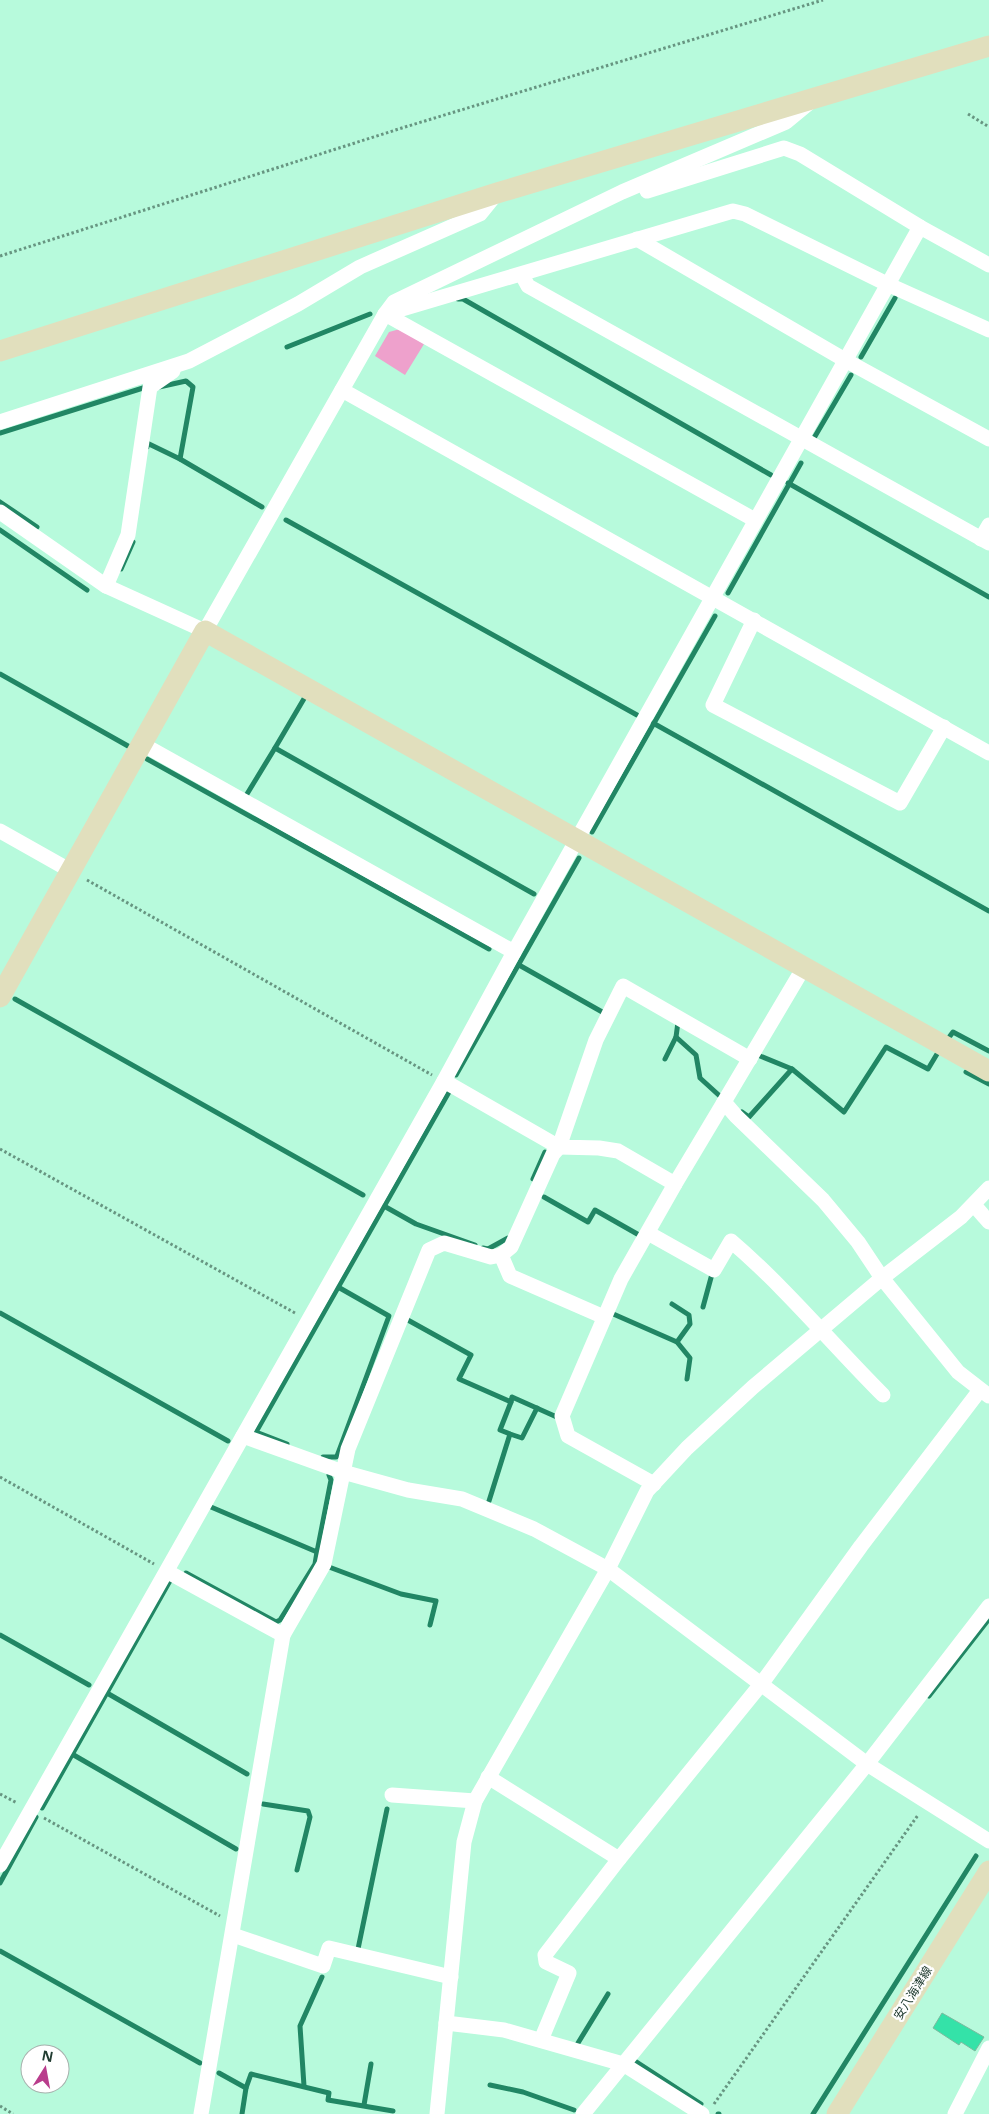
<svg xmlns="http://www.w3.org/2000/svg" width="989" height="2114" font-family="'Noto Sans','Noto Sans JP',sans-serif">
  <rect width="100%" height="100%" fill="#b7fadc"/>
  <polygon fill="#eea1cc" points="400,329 424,344 405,375 375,356 389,332"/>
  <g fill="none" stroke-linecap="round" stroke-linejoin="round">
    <g stroke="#218664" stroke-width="5">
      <polyline points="458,299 463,299 771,475"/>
      <polyline points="287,347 370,314"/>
      <polyline points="861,357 895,298"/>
      <polyline points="159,387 186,381 193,387 180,459"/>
      <polyline points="0,433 143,388"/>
      <polyline points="814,438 851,375"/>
      <polyline points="147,447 147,443 180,459 262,507"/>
      <polyline points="788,483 989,597"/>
      <polyline points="0,502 37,527"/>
      <polyline points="286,520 637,715"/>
      <polyline points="0,530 87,590"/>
      <polyline points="121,569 133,542"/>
      <polyline points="728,593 801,463"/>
      <polyline points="0,674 128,746"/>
      <polyline points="653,723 989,911"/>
      <polyline points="275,748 305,697"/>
      <polyline points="147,759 489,949"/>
      <polyline points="247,794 275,748 534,894"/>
      <polyline points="592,832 715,616"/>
      <polyline points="519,965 604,1013"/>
      <polyline points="15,999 363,1195"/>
      <polyline points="950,1036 953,1032 989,1051"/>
      <polyline points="676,1037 696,1055 700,1078 722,1098"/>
      <polyline points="760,1056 792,1069"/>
      <polyline points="665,1059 676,1037 678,1022"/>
      <polyline points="966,1072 989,1084"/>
      <polyline points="456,1075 579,858"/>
      <polyline points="742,1112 749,1117 792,1069 844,1112 886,1047 928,1069 937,1054"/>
      <polyline points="533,1179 545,1152"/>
      <polyline points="544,1197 588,1222 595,1210 639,1235"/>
      <polyline points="384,1206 416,1224 475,1245"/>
      <polyline points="483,1248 488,1249 508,1238"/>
      <polyline points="672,1304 689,1315 690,1324 677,1342"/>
      <polyline points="703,1307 712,1274"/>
      <polyline points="0,1313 228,1441"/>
      <polyline points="611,1313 677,1342 690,1358 687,1379"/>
      <polyline points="406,1319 471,1355 459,1379 511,1402 512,1397 559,1418"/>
      <polyline points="510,1434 522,1438 537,1408"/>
      <polyline points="287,1444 256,1432 449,1092"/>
      <polyline points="337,1456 389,1316 338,1287"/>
      <polyline points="323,1457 336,1457"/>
      <polyline points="489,1501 510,1434 500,1430 511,1402"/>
      <polyline points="211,1507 317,1552 331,1480 329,1475"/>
      <polyline points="329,1567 401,1594 436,1601 430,1625"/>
      <polyline points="186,1573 276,1622 280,1620 315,1564 317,1552"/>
      <polyline points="0,1635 89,1685"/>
      <polyline points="107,1693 247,1774"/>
      <polyline points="929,1696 989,1619"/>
      <polyline points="72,1754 236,1849"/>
      <polyline points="263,1804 308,1811 310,1817 297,1870"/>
      <polyline points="42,1808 171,1579"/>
      <polyline points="0,1883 36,1817"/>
      <polyline points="358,1949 387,1809"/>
      <polyline points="0,1951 200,2063"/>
      <polyline points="578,2043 608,1994"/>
      <polyline points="635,2061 701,2104"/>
      <polyline points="219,2073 246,2088 242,2114"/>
      <polyline points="490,2085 523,2092 574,2110"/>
      <polyline points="304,2086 300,2026 322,1977"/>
      <polyline points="246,2088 251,2074 329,2093 328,2100 393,2111"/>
      <polyline points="364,2105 371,2064"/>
      <polyline points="718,2114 719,2114"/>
      <polyline points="813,2114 976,1856"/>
    </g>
  </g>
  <polygon fill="#34e2a8" stroke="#7aba9e" points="942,2013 984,2037 975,2051 961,2042 959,2045 933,2028"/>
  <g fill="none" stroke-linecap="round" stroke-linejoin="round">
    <g stroke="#679581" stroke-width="3" stroke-dasharray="2.5 2.5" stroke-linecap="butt">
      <polyline points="968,114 989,127"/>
      <polyline points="0,256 405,127 823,0"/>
      <polyline points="87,880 432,1075"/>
      <polyline points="0,1149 295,1313"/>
      <polyline points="0,1477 154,1564"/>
      <polyline points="0,1794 17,1803"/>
      <polyline points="44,1818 220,1916"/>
      <polyline points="714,2104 918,1815"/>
      <polyline points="0,2106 13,2114"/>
    </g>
    <g stroke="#fff" stroke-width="15">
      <polyline points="647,191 784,148 800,154 920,227"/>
      <polyline points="637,239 845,360 989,439"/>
      <polyline points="522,275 528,286 989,543"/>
      <polyline points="342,390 989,753"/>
      <polyline points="0,422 189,361 298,304 360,267 480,214 497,193"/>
      <polyline points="0,512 106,586 205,631 385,314 733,211 745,214 887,284 989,330"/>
      <polyline points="755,520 385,314 394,302 622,192 786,122 809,103"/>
      <polyline points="981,539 989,525"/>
      <polyline points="106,586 128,535 150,387 173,371"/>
      <polyline points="754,620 713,705 900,803 944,727"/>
      <polyline points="142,744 514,952"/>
      <polyline points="0,831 71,871"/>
      <polyline points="804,967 724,1102 736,1116 823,1200 858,1242 882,1278 958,1372 989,1396"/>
      <polyline points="724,1102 675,1184 618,1151 599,1148 559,1147 596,1040 623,986 750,1059"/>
      <polyline points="974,1205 989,1222"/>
      <path d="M648,1233L714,1270L731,1241C786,1288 832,1344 883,1395"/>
      <polyline points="501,1255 510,1276 604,1317"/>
      <polyline points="243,1436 343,1472 408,1490 462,1499 534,1529 608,1569 867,1764 989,1841"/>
      <polyline points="654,1484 568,1436 562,1416 621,1279 675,1184"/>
      <polyline points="168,1572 283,1635 201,2114"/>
      <polyline points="283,1635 324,1564 348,1449 429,1250 444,1243 491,1257 501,1255 511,1247 553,1154 559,1147 444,1081"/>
      <polyline points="488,1777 619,1859"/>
      <polyline points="392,1795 475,1801"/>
      <polyline points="0,1865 444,1081 514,952 920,227 989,265"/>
      <polyline points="233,1935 323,1966 329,1948 451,1977"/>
      <polyline points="446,2023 504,2030 623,2064 702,2114"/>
      <polyline points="541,2040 569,1973 546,1962 545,1955 619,1859 762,1683 861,1546 980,1390"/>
      <polyline points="437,2114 464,1842 475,1801 608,1569 647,1491 687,1448 753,1387 882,1278 961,1217 989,1188"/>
      <polyline points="583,2114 867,1764 989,1606"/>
      <polyline points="955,2114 989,2048"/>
    </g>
    <g stroke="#e1dfbd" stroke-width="21">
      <polyline points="0,351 497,193 989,46"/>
      <polyline points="0,997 205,631 989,1071"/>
      <polyline points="837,2114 989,1871"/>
    </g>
  </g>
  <g text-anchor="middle" stroke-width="4.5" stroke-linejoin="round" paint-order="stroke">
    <g font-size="12" fill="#223d32" stroke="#fff">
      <text transform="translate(913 1993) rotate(-58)" y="4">安八海津線</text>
    </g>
  </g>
  <g transform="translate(45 2069) rotate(11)"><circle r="24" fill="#ffffff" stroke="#a7b1ad"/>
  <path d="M0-4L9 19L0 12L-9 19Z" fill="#b93d8c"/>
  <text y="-8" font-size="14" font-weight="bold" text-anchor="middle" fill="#223d32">N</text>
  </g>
</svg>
